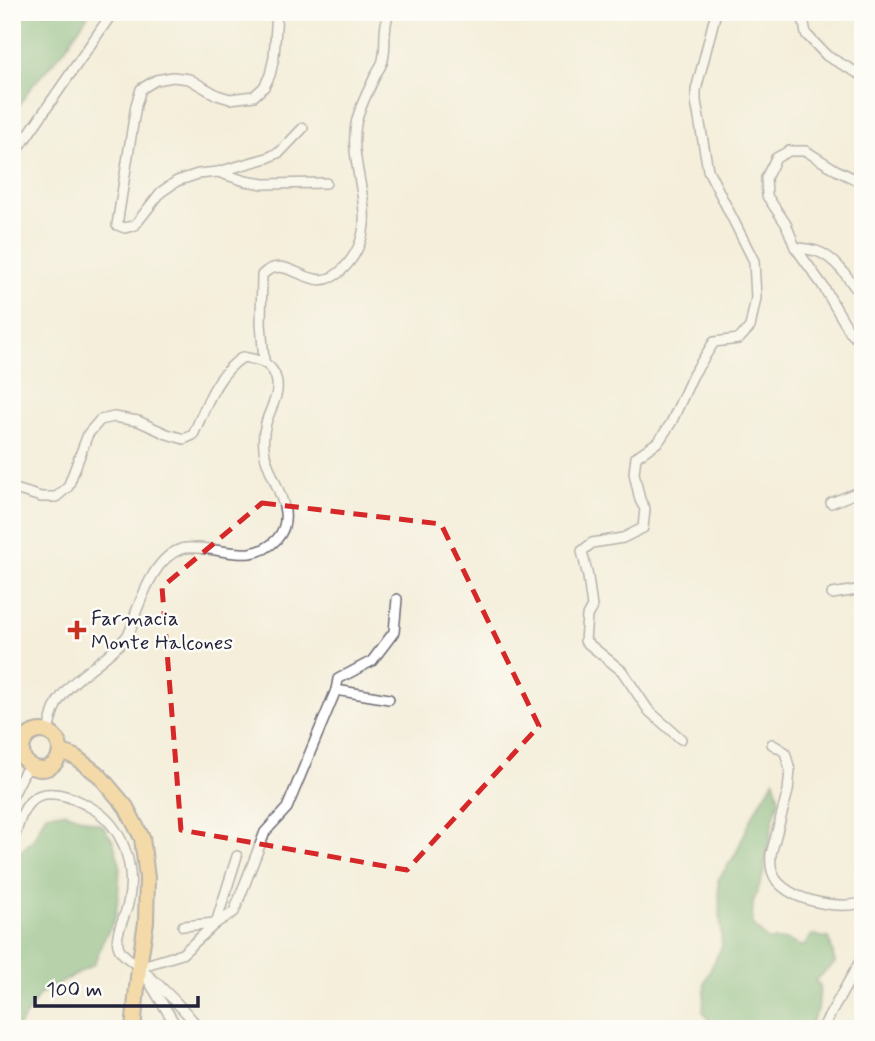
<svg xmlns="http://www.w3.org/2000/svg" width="875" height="1041" font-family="Mynerve,sans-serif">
  <rect width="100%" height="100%" fill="#fdfcf7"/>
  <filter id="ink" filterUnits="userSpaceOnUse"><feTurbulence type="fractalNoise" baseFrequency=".0143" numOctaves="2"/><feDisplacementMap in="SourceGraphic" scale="14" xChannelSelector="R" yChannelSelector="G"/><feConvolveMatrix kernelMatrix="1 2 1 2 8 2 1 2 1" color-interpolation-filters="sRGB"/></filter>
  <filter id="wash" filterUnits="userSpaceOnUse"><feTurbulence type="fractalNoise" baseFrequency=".00686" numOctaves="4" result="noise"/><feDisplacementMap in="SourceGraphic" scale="28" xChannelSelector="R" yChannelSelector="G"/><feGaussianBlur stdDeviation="1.57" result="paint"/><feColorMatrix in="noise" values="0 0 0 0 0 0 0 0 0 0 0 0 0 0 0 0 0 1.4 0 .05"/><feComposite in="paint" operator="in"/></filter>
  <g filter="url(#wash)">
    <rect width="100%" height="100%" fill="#f4eedb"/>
    <g fill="#6db072" stroke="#486956" stroke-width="2">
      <polygon points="12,12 90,12 64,50 31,87 12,116"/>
      <polygon points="774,780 779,800 774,816 763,876 753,903 752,924 767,940 786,940 803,947 812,935 829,938 835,963 815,980 820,986 818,1010 808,1028 716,1029 703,1012 705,981 722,946 718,880 735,855 754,813"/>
      <polygon points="64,812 102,825 113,841 120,864 118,898 115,918 102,943 94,964 39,995 17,1029 12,1029 12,860 33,840 46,814"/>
    </g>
  </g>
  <g filter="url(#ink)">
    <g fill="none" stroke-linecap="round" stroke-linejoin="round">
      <defs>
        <g id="minor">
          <polyline points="277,12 274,57 270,75 264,87 254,96 230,99 217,95 189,79 173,77 156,80 141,89 136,105 117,225 125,228 135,225 161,192 177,181 198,174 218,172 267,158 280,152 303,128"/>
          <polyline points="802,12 806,34 827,56 863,76"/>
          <polyline points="12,158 113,12"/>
          <polyline points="218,172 245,181 264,184 326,183"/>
          <polyline points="863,183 836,170 806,151 789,151 776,158 766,178 767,196 786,224 795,247 823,286 850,332 863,345"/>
          <path d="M795,247C803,249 812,249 819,252C838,260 851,282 863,299"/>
          <path d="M264,361L261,323L262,275C288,248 312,302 344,268C387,223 347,175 356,124C359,107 369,90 376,74C378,70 382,65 383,60C387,43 382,30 389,12"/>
          <path d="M12,488L41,497H56L68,487L88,434L100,420L114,417L138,421L167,434L184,439L193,435C206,407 215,375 243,357C257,360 271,361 276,378C281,394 270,408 266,423C263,433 263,445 265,455C271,482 299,514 277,539C254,564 226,549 197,548C192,548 186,547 181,549C157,557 145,589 136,612C134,619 132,630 127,636C108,660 78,673 61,697C53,707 51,720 48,732"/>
          <polyline points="831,503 863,490"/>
          <polyline points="832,594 863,589"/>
          <polyline points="336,690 389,699"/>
          <polyline points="681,739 649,711 622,671 585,641 587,616 592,607 588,577 582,551 592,543 623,538 643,528 645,509 640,500 634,473 636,457 659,441 671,423 693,375 714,342 739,339 750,327 756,298 754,261 708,170 696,101 696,90 716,12"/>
          <path d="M772,744L785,752L790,770L788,791L771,854C770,863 771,873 777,881C795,902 838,909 863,903"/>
          <polyline points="12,797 24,773 31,766"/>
          <path d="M12,844C19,826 22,797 45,794C61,792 76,799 90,807C124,825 136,868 128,904C125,918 112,937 120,950C124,957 134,962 140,968C162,987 182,1007 200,1029"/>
          <polyline points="216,923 237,856"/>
          <polyline points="183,926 216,923"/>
          <polyline points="139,967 182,954 216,923 234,912 265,832 287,808 336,690 338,679 372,661 394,632 397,599"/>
          <polyline points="148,980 178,1029"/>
          <polyline points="822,1029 863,956"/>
        </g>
        <g id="primary">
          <circle cx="41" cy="750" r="19"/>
          <polyline points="60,751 75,757 99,775 126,807 142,838 147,878 146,922 139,967 133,1029"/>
        </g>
      </defs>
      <use href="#minor" stroke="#6c6973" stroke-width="12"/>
      <use href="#primary" stroke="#6c6973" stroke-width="18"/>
      <use href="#minor" stroke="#fff" stroke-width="9"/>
      <use href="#primary" stroke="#f3c26a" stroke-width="14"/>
    </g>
  </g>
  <path d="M0 0H875V1041H0ZM262,503L441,524L539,726L407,870L181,830L162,587Z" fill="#f4eedb" fill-opacity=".55" fill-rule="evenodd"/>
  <path fill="none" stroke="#d62828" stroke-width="5" stroke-dasharray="14 9" stroke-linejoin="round" d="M262,503L441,524L539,726L407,870L181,830L162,587Z"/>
  <path fill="#c8321e" stroke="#fdfcf7" stroke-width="2.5" d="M73.5 619.5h7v7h7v7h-7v7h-7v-7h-7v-7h7z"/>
  <g text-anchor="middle" stroke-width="5" stroke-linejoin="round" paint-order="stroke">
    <g font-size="21" fill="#22223b" stroke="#fdfcf7" text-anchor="start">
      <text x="91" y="625">Farmacia<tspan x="91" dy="24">Monte Halcones</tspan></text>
    </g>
  </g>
  <rect width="875" height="1041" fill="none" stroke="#fdfcf7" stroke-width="42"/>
  <path d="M35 996v10h163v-10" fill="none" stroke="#22223b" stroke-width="3.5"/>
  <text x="46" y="996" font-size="21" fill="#22223b" stroke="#fdfcf7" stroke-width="5" paint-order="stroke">100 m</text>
</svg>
